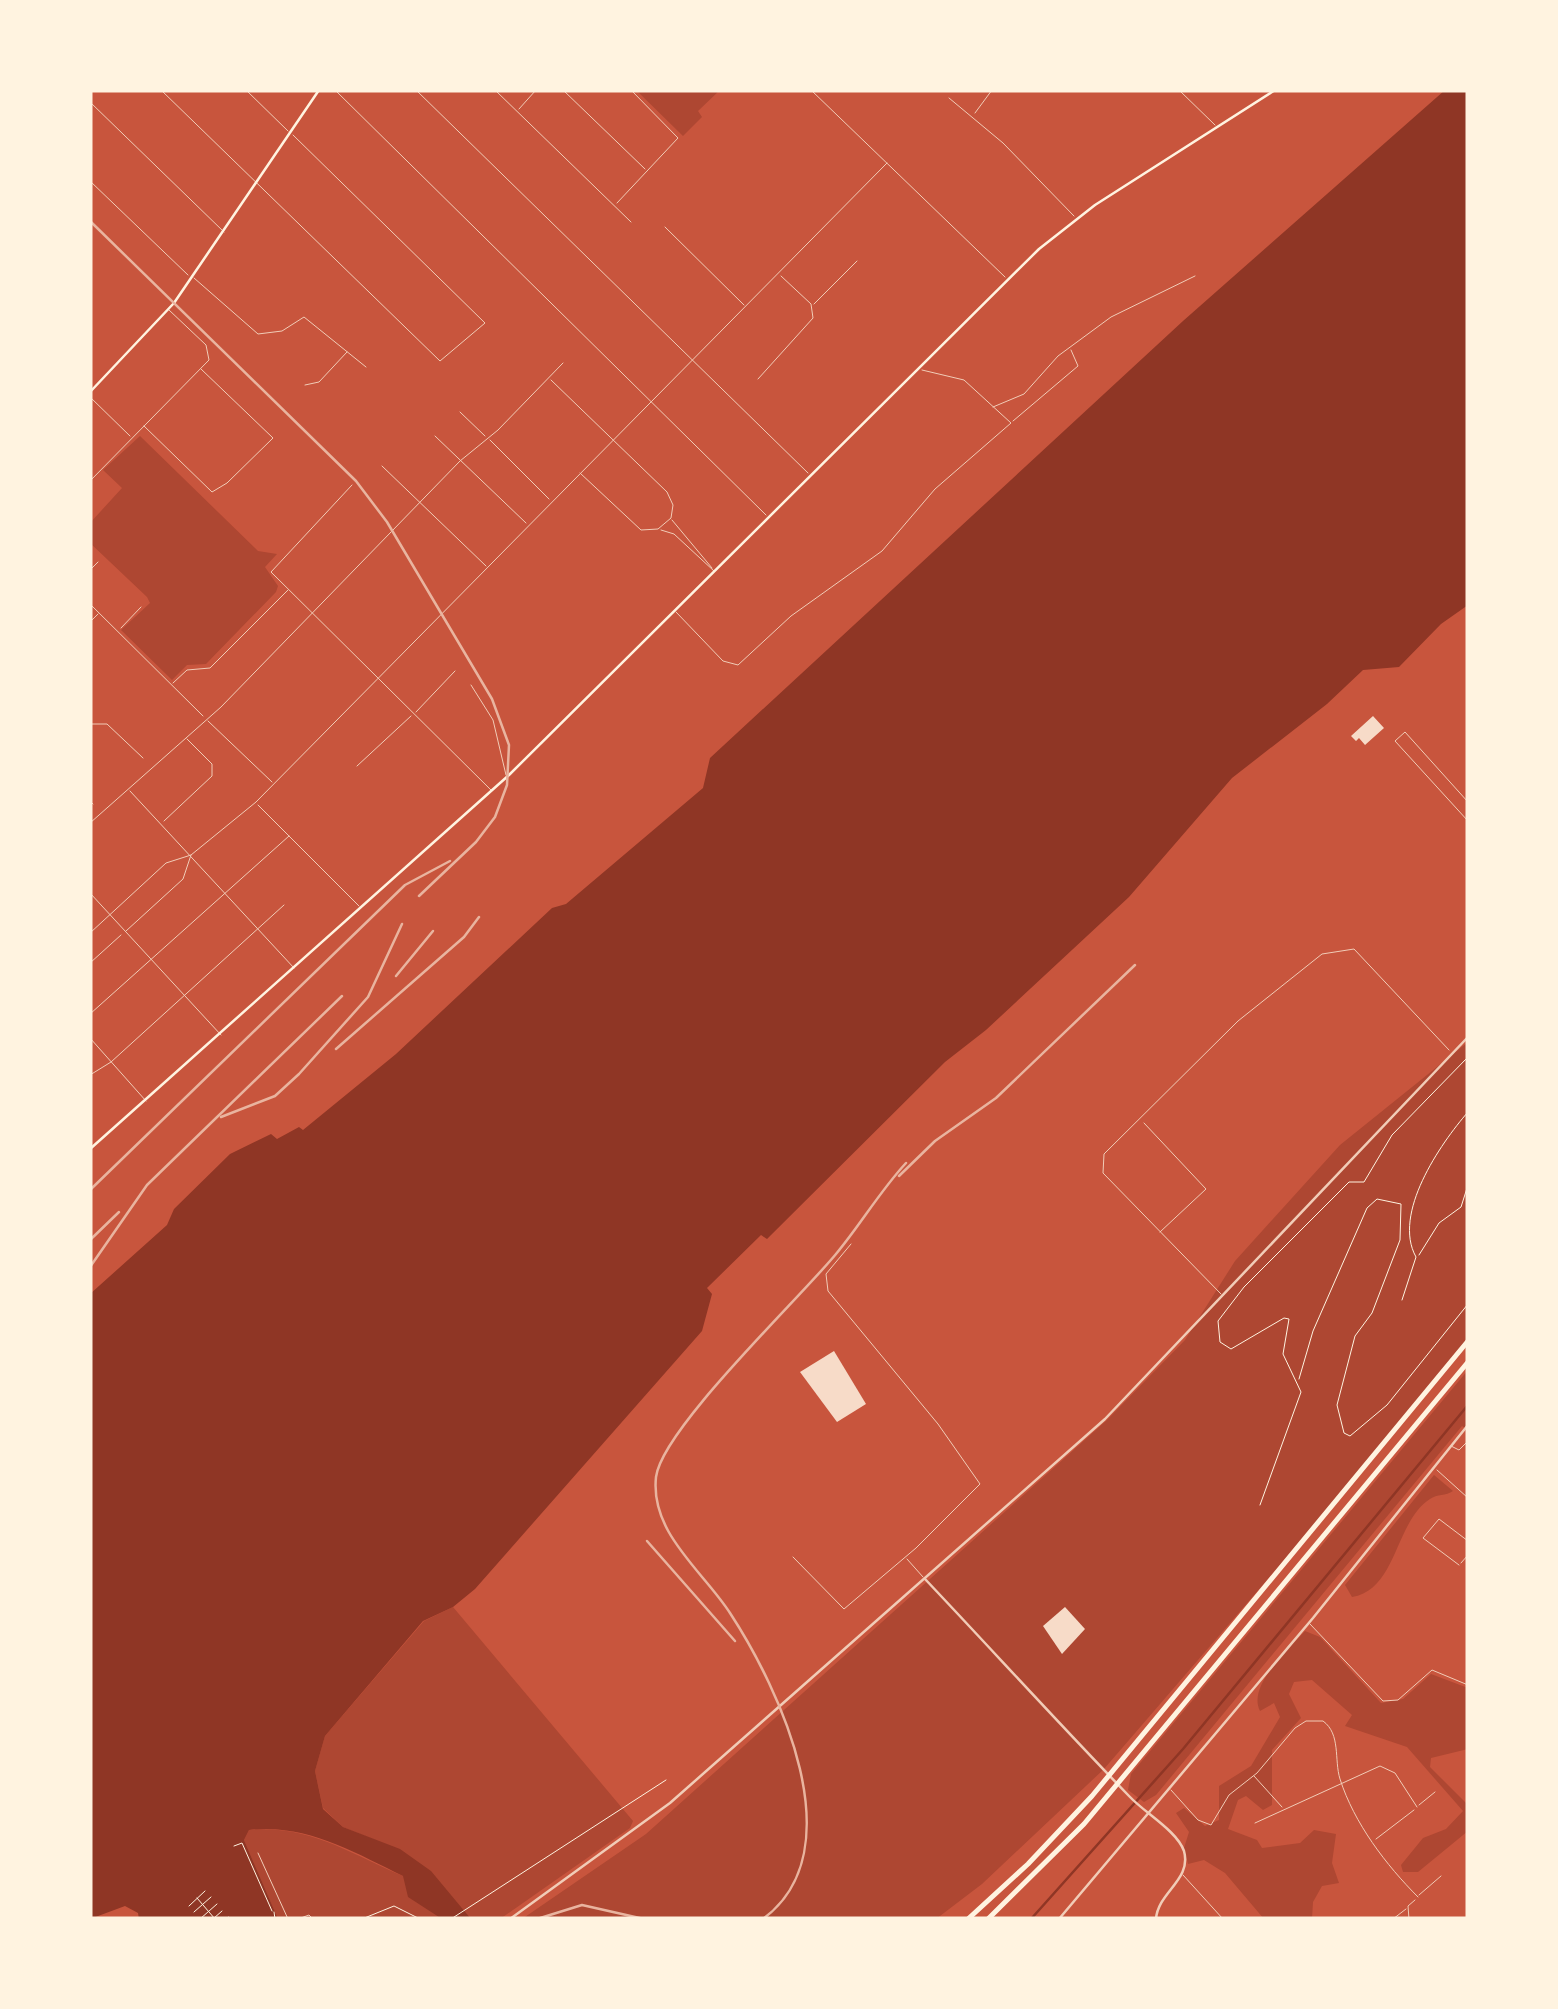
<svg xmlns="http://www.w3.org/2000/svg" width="1558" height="2009" font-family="'IBM Plex Sans',sans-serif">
  <rect width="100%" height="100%" fill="#c8553d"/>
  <g fill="#ae4732">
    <polygon points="636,90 720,90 698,111 702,117 683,136"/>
    <polygon points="140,436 258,551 277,554 265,567 278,586 276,592 206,664 187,665 172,680 121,630 150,603 147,597 90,543 90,523 122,488 103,470"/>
    <polygon points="1468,1042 1468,1338 1368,1463 1104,1769 982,1884 936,1919 522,1919 646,1834 1107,1420 1185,1340 1235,1261 1340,1145"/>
    <polygon points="1468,1370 1468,1430 1462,1426 1156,1795 1144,1802 1128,1790 1131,1774"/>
    <path d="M1434,1475L1453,1491C1446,1496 1437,1494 1430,1499C1395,1521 1397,1590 1352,1597L1345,1585Z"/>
    <path d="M453,1607L633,1821L630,1828L500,1919H278L244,1840L249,1830C308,1824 351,1854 403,1876L400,1850L343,1827L323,1808L315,1771L325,1736L424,1621Z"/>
    <path d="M1305,1631L1320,1637L1381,1703L1403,1699L1431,1674L1468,1688V1749L1431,1758L1430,1767L1468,1805V1831L1418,1872H1403L1401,1865L1423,1838L1446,1829L1463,1811L1407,1747L1345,1726L1352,1715L1312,1680L1294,1682L1289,1694L1301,1718L1272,1750V1805L1263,1810L1246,1796L1238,1800L1228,1829L1257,1840L1262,1848L1300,1843L1314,1830L1336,1834L1332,1863L1339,1883L1322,1886L1313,1902L1312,1919H1264L1225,1873L1204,1860L1188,1864L1184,1848L1189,1832L1176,1813L1184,1808L1205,1826L1219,1820V1786L1251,1766L1280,1717L1274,1703L1260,1711C1247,1686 1288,1650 1305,1631Z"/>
  </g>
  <path fill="#8f3625" d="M1445,90H1468V605L1441,624L1399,667L1363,670L1327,704L1232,778L1129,897L986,1030L945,1062L767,1239L761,1235L707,1288L712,1294L702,1331L475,1589L453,1607L423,1621L325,1736L315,1771L323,1809L343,1827L400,1849L431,1871L471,1919H442L408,1897L403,1876C354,1852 305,1823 249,1830L244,1840L278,1919H139L138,1913L125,1906L90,1919V1294L167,1225L174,1209L230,1154L271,1134L277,1139L299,1127L303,1130L396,1054L552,908L566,904L703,788L710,758L1183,321Z"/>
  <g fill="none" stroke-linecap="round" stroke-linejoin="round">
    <polyline stroke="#8f3625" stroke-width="2.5" points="1031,1919 1183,1749 1468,1405"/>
  </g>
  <g fill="#f7dbc8">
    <polygon points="1373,716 1384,728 1365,745 1359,738 1356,741 1351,736"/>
    <polygon points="834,1351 866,1404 837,1422 800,1372"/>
    <polygon points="1065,1607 1085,1629 1062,1654 1043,1626"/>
  </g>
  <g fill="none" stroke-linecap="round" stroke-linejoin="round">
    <g stroke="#fff3e0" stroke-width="1">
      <polyline points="1419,1255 1439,1223 1461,1207 1468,1185"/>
      <path d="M1402,1300L1416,1257C1392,1214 1440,1144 1468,1112"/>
      <polyline points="1299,1379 1313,1331 1367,1208 1377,1199 1401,1204 1400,1240 1372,1313 1355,1336 1337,1405 1344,1433 1350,1436 1387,1405 1468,1304"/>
      <polyline points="1260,1505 1301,1392 1283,1354 1289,1319 1284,1318 1231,1349 1220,1342 1218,1321 1244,1287 1349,1182 1364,1182 1392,1135 1468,1057"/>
      <polyline points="234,1846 242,1843 272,1911"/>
      <polyline points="197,1898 215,1919"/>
      <polyline points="189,1906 205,1891"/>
      <polyline points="194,1912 211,1897"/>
      <polyline points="274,1912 275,1919"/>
      <polyline points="200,1919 217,1904"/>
      <polyline points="213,1919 222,1911"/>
      <polyline points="226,1919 228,1917"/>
      <polyline points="362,1919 394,1906 420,1919"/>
      <polyline points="451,1919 666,1780"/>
    </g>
    <g stroke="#f1ccb7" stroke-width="1">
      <polyline points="814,304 857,261"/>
      <polyline points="90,1014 289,836"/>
    </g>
    <g stroke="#f1ccb7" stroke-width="1">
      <polyline points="161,90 440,361 485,323 293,135"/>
      <polyline points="246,90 288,131"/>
      <polyline points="335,90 766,515"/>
      <polyline points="416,90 808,473"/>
      <polyline points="495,90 631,222"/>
      <polyline points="563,90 645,169"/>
      <polyline points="811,90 1005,277"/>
      <polyline points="1179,90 1215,125"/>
      <polyline points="949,98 1003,143 1074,216"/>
      <polyline points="90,102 224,232"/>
      <polyline points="519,109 536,90"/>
      <polyline points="975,113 992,90"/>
      <polyline points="90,181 188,275"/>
      <polyline points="617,203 678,138 631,90"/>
      <polyline points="665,227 744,305"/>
      <polyline points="194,278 258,334 282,331 304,317 366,367"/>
      <polyline points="758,379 813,318 811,304 781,276"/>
      <polyline points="551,380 667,492 673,505 671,518 658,529 641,530 580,473"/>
      <polyline points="305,385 319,382 347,352"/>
      <polyline points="90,397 130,436"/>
      <polyline points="993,407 1024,394 1058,356 1111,317 1195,276"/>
      <polyline points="460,412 485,436"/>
      <polyline points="1013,421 1078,366 1071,350"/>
      <polyline points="144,426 212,492 227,483 273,438 201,369"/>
      <polyline points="435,436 526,523"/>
      <polyline points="490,440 549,499"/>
      <polyline points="382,466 486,566"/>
      <polyline points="90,481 209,360 206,345 169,310"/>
      <polyline points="352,485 271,572 491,790"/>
      <polyline points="672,520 712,568"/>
      <polyline points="661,530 674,534 714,571"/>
      <polyline points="90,570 98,562"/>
      <polyline points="90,604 203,716"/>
      <polyline points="676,612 723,661 738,665 791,616 882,551 935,489 1011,423 964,380 922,370"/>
      <polyline points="90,622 98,614"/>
      <polyline points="121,628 141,607"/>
      <polyline points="173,683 187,670 210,668 288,590"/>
      <polyline points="471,685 493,720 506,775"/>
      <polyline points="416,712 455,671"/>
      <polyline points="208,721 272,782"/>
      <polyline points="90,724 107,724 143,758"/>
      <polyline points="357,766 411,716"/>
      <polyline points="130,791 294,968"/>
      <polyline points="90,801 93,804"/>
      <polyline points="1468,802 1405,732 1395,741 1468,821"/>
      <polyline points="258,805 359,906"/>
      <polyline points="164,821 212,776 212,764 187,739"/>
      <polyline points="90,823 221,707 460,461 498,430 563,363"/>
      <polyline points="90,893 221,1035"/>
      <polyline points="126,931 183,879 191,855"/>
      <polyline points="90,933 166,863 191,855 256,802 887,163"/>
      <polyline points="90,963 121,935"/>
      <polyline points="90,1038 146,1101"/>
      <polyline points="90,1075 111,1062 284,905"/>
      <polyline points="1144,1123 1206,1189 1160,1232"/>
      <polyline points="1221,1294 1103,1173 1104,1154 1238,1021 1322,954 1354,949 1449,1050"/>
      <polyline points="1451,1446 1459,1450 1468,1441"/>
      <polyline points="1437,1470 1468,1498"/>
      <polyline points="793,1557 844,1609 916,1548 980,1484 938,1424 828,1291 826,1274 851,1244"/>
      <polyline points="907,1559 923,1577"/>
      <polyline points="1461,1563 1468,1555"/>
      <polyline points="1459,1565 1423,1538 1439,1519 1468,1541"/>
      <polyline points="1310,1624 1383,1701 1398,1700 1432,1670 1468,1685"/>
      <polyline points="1254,1776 1282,1807"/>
      <path d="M1171,1790L1198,1820L1211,1825L1229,1795L1257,1773L1295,1728L1306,1721H1323C1341,1734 1334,1760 1340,1779C1354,1823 1386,1865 1418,1897"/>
      <polyline points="1419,1805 1435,1792"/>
      <polyline points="1255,1823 1380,1766 1395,1773 1417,1807"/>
      <polyline points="1376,1839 1414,1810"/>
      <polyline points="258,1853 288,1919"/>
      <polyline points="1183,1875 1223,1919"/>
      <polyline points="1419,1895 1441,1876"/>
      <polyline points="298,1919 309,1915 313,1919"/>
      <polyline points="1393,1919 1406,1909"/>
      <polyline points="1409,1919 1408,1906 1415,1900"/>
    </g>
    <g stroke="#f1ccb7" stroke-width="2.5">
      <path d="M925,1579C994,1652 1061,1726 1130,1797C1145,1813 1177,1831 1184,1851C1192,1880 1158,1892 1156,1919"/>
      <polyline points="510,1919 670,1803 1105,1419 1468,1037"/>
      <polyline points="1059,1919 1313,1618 1468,1425"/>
    </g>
    <g stroke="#fff3e0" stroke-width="2.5">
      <polyline points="90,392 174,303 319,90"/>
      <polyline points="90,1149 509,775 1039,249 1095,205 1275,90"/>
    </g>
    <g stroke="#fff3e0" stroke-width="5">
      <polyline points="968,1919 1028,1864 1092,1796 1468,1341"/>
      <polyline points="988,1919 1084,1824 1468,1362"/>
    </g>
    <g stroke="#e9b49f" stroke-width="2.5">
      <polyline points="90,221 356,481 387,522 492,699 509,745 507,785 495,817 476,842 419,896"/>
      <polyline points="396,976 433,931"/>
      <polyline points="336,1049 464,937 479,917"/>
      <polyline points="221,1117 275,1096 299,1074 368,997 402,924"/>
      <polyline points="899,1176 935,1141 996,1098 1135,965"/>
      <polyline points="90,1190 405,885 450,861"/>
      <polyline points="90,1240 119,1212"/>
      <polyline points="90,1267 147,1185 342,996"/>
      <polyline points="647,1541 735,1641"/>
      <polyline points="537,1919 582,1905 644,1919"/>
      <path d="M763,1919C856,1850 779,1688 730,1613C703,1571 650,1533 656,1477C662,1429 799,1299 836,1254C861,1224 880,1191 906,1163"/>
    </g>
  </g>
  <rect width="1558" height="2009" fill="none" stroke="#fff3e0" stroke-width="185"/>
</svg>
